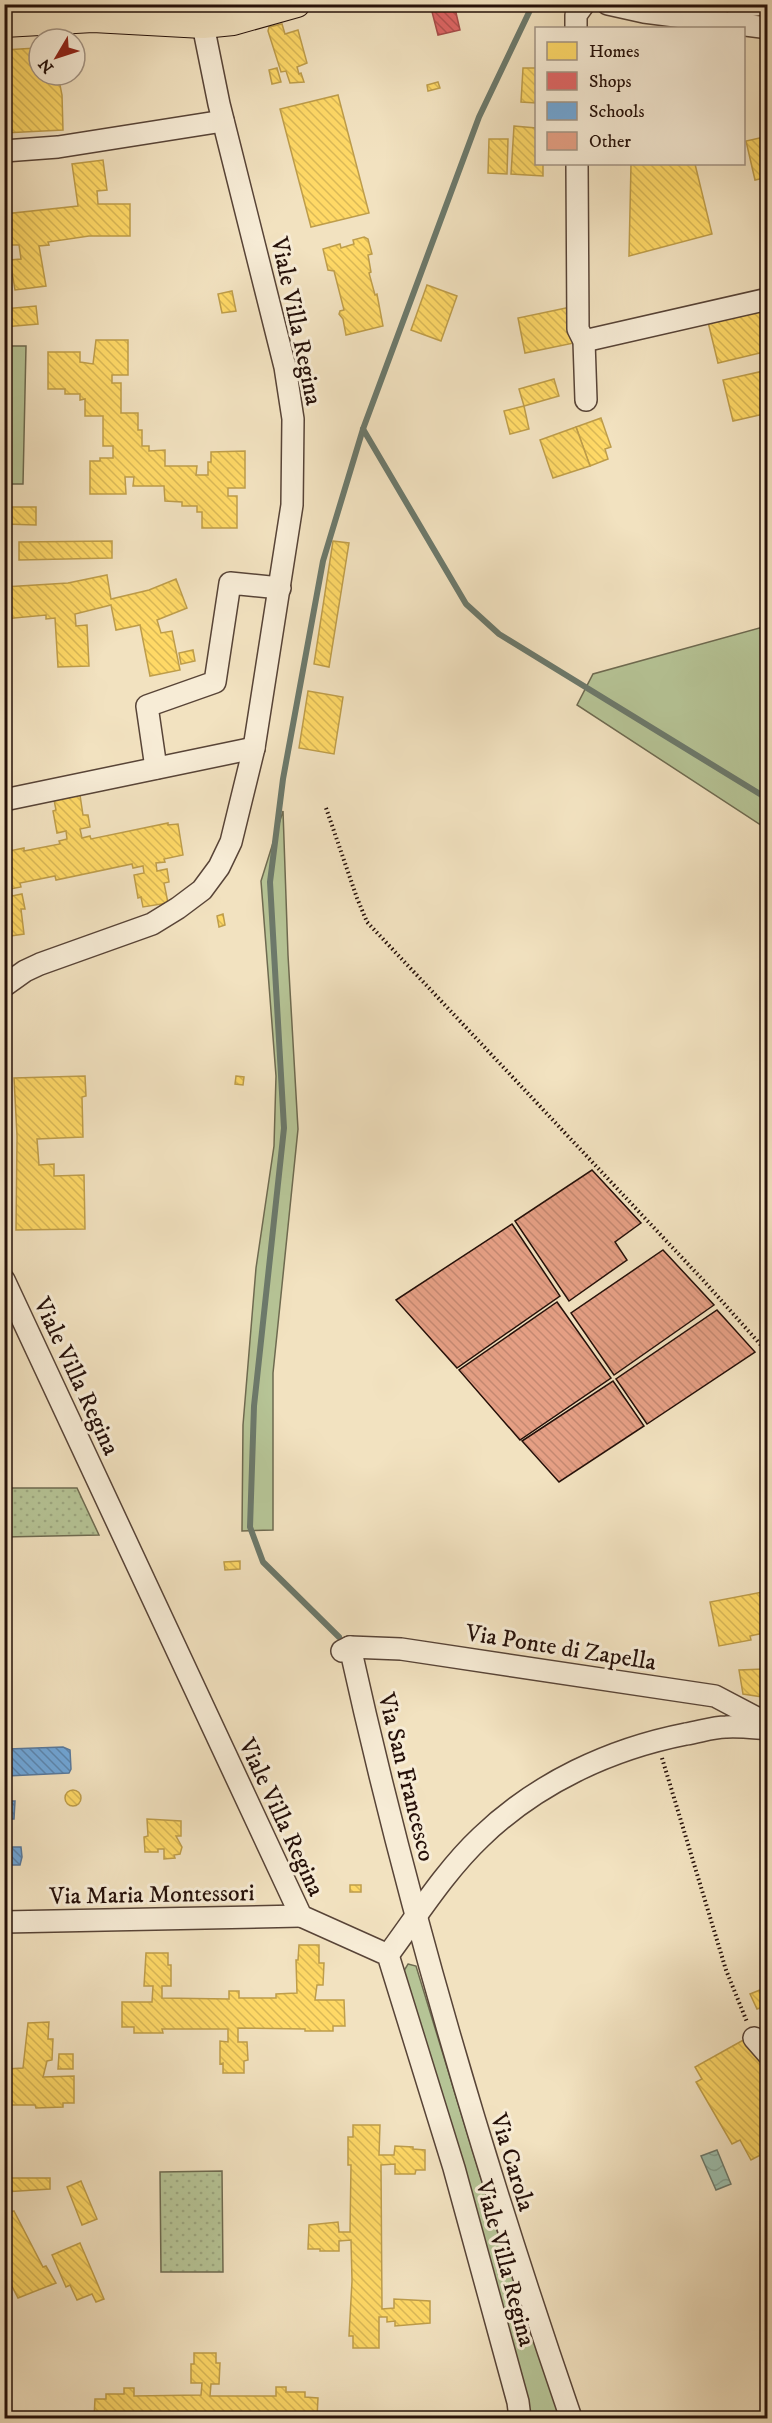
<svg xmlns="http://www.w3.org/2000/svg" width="772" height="2423" font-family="'IM FELL DW Pica',serif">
  <defs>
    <pattern id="park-dots" width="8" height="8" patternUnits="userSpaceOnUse" patternTransform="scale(1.5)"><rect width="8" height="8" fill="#b6c496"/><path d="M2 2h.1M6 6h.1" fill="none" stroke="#9ca780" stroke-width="1.8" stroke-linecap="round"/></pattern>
    <pattern id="water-waves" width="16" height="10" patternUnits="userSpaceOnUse" patternTransform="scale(1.5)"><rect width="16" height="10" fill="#9cbfad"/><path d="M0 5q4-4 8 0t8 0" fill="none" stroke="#86a394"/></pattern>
    <pattern id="homes-back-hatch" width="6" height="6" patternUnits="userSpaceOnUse" patternTransform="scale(1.5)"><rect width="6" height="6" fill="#ffd966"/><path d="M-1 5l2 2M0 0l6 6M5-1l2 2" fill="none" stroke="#dab957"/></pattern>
    <pattern id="shops-back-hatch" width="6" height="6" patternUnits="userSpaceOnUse" patternTransform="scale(1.5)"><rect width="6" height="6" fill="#e06666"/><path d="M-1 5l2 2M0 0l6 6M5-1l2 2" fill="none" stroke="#b55352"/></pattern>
    <pattern id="schools-back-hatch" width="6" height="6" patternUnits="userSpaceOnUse" patternTransform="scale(1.5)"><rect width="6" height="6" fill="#6fa8dc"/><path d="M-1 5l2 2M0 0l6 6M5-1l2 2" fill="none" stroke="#5b87b1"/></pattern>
    <pattern id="building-back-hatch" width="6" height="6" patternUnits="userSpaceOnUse" patternTransform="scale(1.5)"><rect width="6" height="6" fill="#e59f84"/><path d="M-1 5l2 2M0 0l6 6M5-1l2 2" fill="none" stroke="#c48871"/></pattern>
  </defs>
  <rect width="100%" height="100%" fill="#f2e2c0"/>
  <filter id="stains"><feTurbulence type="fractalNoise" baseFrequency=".00333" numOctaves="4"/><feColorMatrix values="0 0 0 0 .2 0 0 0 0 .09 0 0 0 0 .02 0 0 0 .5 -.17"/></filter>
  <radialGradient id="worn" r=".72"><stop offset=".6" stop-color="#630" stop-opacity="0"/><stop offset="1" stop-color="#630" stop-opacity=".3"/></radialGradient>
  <g fill="#b6c496" stroke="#6e6a50" stroke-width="1.5">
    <polygon points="5,346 26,346 23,484 5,484"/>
    <polygon points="767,626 767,829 577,705 593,674"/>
    <polygon points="283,811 288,955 298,1129 273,1373 273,1530 242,1531 243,1425 256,1268 274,1146 276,1076 261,881"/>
    <polygon points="408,1964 416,1966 499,2237 562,2418 526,2418 402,1974"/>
  </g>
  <g fill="url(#park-dots)" stroke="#6e6a50" stroke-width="1.5">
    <polygon points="4,1488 77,1488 99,1535 5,1537"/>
    <polygon points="222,2171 223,2272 161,2272 160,2172"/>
  </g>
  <polygon fill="url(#water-waves)" stroke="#6c796b" stroke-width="1.5" points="717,2150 731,2184 716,2190 701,2156"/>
  <g fill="url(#homes-back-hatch)" stroke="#be9d4a" stroke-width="1.5">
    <polygon points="282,24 285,34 298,30 307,63 297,67 299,74 301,73 304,82 290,83 286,71 281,72 268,31 269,27"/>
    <polygon points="36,48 37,52 39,52 39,75 58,75 62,95 63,130 4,133 4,50"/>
    <polygon points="277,68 281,82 272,84 269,70"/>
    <polygon points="523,68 536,68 536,103 521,102"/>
    <polygon points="438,82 440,88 428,91 427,85"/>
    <polygon points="338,95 369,213 311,227 280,109"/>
    <polygon points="514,126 536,128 536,164 543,164 543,176 511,174"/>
    <polygon points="768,136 768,177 755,180 746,141"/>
    <polygon points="489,139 508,139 507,174 488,173"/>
    <polygon points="103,160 107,190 97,191 98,204 130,204 130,236 89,236 48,242 49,245 39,246 46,286 15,290 10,260 21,259 19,245 4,245 4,214 78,206 72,164"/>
    <polygon points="631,164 695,164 712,234 629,256"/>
    <polygon points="364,237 368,239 372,254 368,255 371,272 369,273 375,295 377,294 383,326 346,335 343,319 339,314 340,311 344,310 334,271 328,270 323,249 340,244 341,248 354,244 353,240"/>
    <polygon points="427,285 457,296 441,341 411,330"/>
    <polygon points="232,291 236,311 222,313 218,294"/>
    <polygon points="36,306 38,324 4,327 4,309"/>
    <polygon points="571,307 574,343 525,353 518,318"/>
    <polygon points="768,308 768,351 718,363 708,322"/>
    <polygon points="96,340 128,340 128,375 112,375 112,383 121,383 121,413 138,413 138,430 142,430 142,446 149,446 149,451 165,450 165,466 197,466 196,475 208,475 208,462 211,462 211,452 245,451 245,488 228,488 228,496 237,496 237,528 202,528 202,512 197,512 197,506 182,506 182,502 165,501 164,486 133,486 134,477 125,477 126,494 90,494 90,461 100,461 100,458 113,458 113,446 103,446 103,416 85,416 85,399 80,400 80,394 65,394 65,389 48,389 48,352 80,352 80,362 93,364"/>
    <polygon points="768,370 768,413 733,421 723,380"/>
    <polygon points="554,379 559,396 524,406 519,389"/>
    <polygon points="524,406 529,429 510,434 504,411"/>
    <polygon points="601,418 611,447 605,449 608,459 590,466 576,427"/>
    <polygon points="576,427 590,466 553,478 540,440"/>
    <polygon points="4,507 36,507 36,525 4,524"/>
    <polygon points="112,541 112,558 19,560 19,542"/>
    <polygon points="333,541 349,543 329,667 314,664"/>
    <polygon points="107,575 111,599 149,590 176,579 187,608 157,620 161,633 172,631 180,670 150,676 140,625 116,630 111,605 75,614 76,626 87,625 89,666 58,667 55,618 46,619 46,615 4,619 4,587 68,583"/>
    <polygon points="193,650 195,661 181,664 179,653"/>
    <polygon points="308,691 343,697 334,754 299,748"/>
    <polygon points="80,795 83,815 88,815 90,827 80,829 82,838 90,836 91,839 168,823 168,825 178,824 183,855 164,859 165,862 156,863 157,871 167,869 169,882 164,883 168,903 143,907 141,897 138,898 134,875 144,873 143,866 133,868 132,864 56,880 55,876 20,883 21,887 10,889 12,896 22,894 25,909 21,909 24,934 4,937 4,852 24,848 24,851 34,849 60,844 59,841 67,839 66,831 57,833 53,811 56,810 54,800"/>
    <polygon points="223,914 225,925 219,927 217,916"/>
    <polygon points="85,1076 86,1096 82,1097 83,1137 37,1139 39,1165 54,1164 54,1176 84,1175 85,1229 16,1230 17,1136 14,1078"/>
    <polygon points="236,1076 244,1077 243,1085 235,1084"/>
    <polygon points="240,1561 240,1569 225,1570 224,1562"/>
    <polygon points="768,1591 768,1632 750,1636 751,1640 719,1646 710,1602"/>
    <polygon points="766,1669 768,1698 743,1694 739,1670"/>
    <circle cx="73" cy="1798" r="8"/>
    <polygon points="147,1819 181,1821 181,1836 176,1836 182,1847 180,1854 174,1855 175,1858 164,1859 164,1849 158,1849 158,1852 145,1852 144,1837 148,1836"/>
    <rect x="350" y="1885" width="11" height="7"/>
    <polygon points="299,1945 319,1945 319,1963 324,1963 323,1985 317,1985 315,2000 344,2000 345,2026 333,2026 333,2031 305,2031 305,2029 238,2028 238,2042 247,2042 248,2060 244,2061 244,2073 223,2073 223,2063 220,2064 220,2041 228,2042 228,2029 162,2029 163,2033 134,2033 134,2027 122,2027 122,2002 152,2002 153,1986 144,1986 146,1953 168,1953 168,1965 171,1965 171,1986 162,1986 162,1998 229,1999 229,1991 239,1991 239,1998 276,1998 276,1994 297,1993 296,1960 298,1960"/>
    <polygon points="765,1988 768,2005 757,2009 750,1994"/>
    <polygon points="49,2022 48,2039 53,2039 52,2060 47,2061 43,2077 74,2076 74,2103 63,2103 63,2107 36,2108 35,2105 4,2105 6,2069 23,2068 28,2023"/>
    <polygon points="747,2038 768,2057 768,2084 763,2087 768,2096 768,2151 751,2160 740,2140 732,2144 696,2082 702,2079 695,2067"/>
    <polygon points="59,2054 73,2054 73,2069 58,2069"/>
    <polygon points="353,2125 380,2125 379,2155 394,2155 395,2146 413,2147 413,2149 425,2150 425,2170 416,2170 415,2174 395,2174 395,2164 381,2165 382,2309 394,2308 394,2299 430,2301 430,2323 395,2326 395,2321 387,2322 387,2317 379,2317 379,2348 353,2348 353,2336 349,2336 352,2281 351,2240 339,2241 339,2251 320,2251 320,2249 308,2249 309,2225 338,2222 339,2232 350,2232 351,2165 348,2165 348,2137 353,2137"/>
    <polygon points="4,2178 50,2178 50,2189 4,2192"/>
    <polygon points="81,2181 97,2219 82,2225 67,2187"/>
    <polygon points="14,2211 43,2267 46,2266 56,2283 18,2298 4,2271 4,2214"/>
    <polygon points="80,2243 104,2299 96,2302 92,2294 77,2300 70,2285 66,2287 52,2255"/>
    <polygon points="194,2353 216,2353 216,2363 220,2363 219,2384 211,2384 210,2396 276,2396 276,2387 286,2387 286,2392 305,2392 305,2397 318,2398 317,2418 94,2418 95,2399 106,2399 106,2394 124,2394 124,2388 134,2388 134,2396 201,2395 202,2383 191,2383 191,2364 194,2364"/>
  </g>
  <polygon fill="url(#shops-back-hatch)" stroke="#a84c4a" stroke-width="1.5" points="430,4 454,4 460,30 438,35"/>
  <g fill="url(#schools-back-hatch)" stroke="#597a9d" stroke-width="1.5">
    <polygon points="4,1745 8,1745 8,1749 63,1747 70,1750 71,1769 69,1773 7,1776 8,1801 15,1801 14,1819 4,1819"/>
    <polygon points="4,1847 21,1847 22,1857 20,1865 4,1865"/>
  </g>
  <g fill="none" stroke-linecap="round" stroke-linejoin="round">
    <g stroke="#6c796b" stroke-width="6">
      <polyline points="363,429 466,604 499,634 768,799"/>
      <polyline points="339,1637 263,1562 250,1527 254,1406 284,1128 270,882 283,779 323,561 363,429 479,117 533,4"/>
    </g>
  </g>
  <g fill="url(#building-back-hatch)" stroke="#251009" stroke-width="1.5">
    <polygon points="592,1170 641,1223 615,1242 627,1260 569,1301 515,1221"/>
    <polygon points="512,1224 560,1296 457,1368 396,1300"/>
    <polygon points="663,1250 714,1305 614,1375 571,1313"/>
    <polygon points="557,1302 611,1378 520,1440 459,1370"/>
    <polygon points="717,1310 755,1352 647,1424 616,1379"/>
    <polygon points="613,1381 644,1426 559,1482 522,1441"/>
  </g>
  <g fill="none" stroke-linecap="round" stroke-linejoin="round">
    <defs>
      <g id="minor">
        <polyline points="608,4 644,12 768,28"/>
        <polyline points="734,4 748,6 764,4"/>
        <polyline points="576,28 576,15 584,4"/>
        <polyline points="4,151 58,147 223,121"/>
        <polyline points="577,164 578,329 584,341 586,400"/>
        <polyline points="584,341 768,299"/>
        <polyline points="156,768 147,706 215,682 230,583 280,588"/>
        <polyline points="4,800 254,748"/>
        <polyline points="4,986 25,971 40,964 152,924 178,908 202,890 219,867 231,842 254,748 292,505 293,419 285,367 219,104 203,25"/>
        <polyline points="4,1280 301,1916 388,1955 454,2168 518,2402 520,2418"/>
        <path d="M350,1647C408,1909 484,2165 571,2418"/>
        <polyline points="342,1651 350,1647 401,1649 715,1696 768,1724"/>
        <polyline points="4,1922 301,1916"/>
        <path d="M388,1955C417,1916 445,1871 481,1837C537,1783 610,1749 686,1734C699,1732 713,1727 726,1727C740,1726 754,1728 768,1729"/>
        <polyline points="754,2038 768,2054"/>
      </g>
      <polyline id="major" points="4,24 93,19 203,25 233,22 297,4"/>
    </defs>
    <use href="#minor" stroke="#584437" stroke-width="24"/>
    <use href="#major" stroke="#251009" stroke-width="28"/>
    <g stroke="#251009" stroke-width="4" stroke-dasharray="1.5 3" stroke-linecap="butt">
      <polyline points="326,808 357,898 367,922 703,1280 768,1353"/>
      <polyline points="662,1758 726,1970 747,2022"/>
    </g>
    <use href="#minor" stroke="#f7ecd6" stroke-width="21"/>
    <use href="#major" stroke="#f2e2c0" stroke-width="26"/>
  </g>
  <g text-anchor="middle" stroke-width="6" stroke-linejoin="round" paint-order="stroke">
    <g font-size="24" fill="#251009" stroke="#f7ecd6">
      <text transform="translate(297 321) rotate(78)" y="8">Viale Villa Regina</text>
      <text transform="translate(77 1376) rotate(65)" y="8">Viale Villa Regina</text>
      <text transform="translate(561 1647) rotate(9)" y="8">Via Ponte di Zapella</text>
      <text transform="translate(407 1777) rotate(76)" y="8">Via San Francesco</text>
      <text transform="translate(282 1817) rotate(65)" y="8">Viale Villa Regina</text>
      <text transform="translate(152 1894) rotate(-1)" y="8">Via Maria Montessori</text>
      <text transform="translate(513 2162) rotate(73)" y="8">Via Carola</text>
      <text transform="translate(506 2263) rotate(75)" y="8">Viale Villa Regina</text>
    </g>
  </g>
  <rect width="772" height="2423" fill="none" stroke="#f2e2c0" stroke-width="24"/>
  <rect x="6" y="6" width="760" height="2411" fill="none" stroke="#251009" stroke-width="3"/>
  <rect x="12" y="12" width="748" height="2399" fill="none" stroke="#251009" stroke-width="1.5"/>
  <rect x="535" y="27" width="210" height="138" fill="#f7ecd6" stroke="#a39484" stroke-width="1.5"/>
  <rect x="547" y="42" width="30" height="18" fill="#ffd966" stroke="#a39484" stroke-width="1.5"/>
  <text x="589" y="57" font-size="18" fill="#251009">Homes</text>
  <rect x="547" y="72" width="30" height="18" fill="#e06666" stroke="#a39484" stroke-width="1.5"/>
  <text x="589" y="87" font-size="18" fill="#251009">Shops</text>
  <rect x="547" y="102" width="30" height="18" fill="#6fa8dc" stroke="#a39484" stroke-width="1.5"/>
  <text x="589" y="117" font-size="18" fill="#251009">Schools</text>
  <rect x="547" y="132" width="30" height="18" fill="#e59f84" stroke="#a39484" stroke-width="1.5"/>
  <text x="589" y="147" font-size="18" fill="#251009">Other</text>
  <g transform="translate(57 57) rotate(231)"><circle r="28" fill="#f7ecd6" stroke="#a39484" stroke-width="1.5"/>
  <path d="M0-4.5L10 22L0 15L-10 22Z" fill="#8f2418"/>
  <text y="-9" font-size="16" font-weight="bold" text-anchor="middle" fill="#251009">N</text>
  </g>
  <rect width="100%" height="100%" filter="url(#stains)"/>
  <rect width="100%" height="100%" fill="url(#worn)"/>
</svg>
